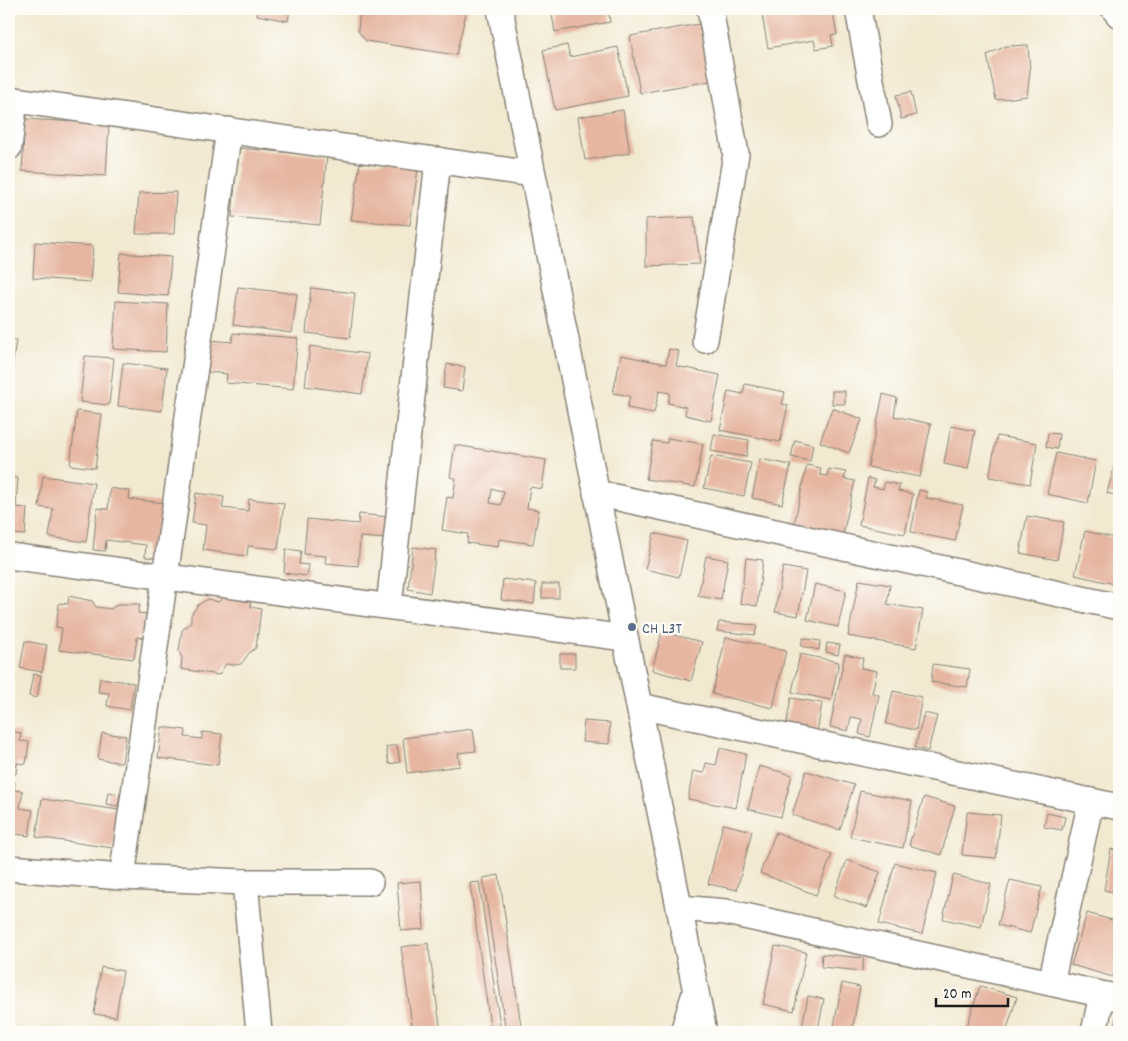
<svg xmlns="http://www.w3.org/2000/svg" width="1128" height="1041" font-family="Dekko,sans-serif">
  <rect width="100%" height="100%" fill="#fdfcf7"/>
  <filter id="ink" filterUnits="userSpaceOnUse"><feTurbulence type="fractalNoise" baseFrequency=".02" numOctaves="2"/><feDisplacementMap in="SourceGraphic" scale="10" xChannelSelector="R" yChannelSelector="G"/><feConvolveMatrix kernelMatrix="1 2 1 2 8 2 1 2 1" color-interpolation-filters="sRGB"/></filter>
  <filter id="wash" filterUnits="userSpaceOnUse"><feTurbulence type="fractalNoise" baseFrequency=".0096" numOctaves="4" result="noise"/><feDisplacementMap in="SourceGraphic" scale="20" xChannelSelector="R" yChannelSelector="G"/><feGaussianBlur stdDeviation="1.12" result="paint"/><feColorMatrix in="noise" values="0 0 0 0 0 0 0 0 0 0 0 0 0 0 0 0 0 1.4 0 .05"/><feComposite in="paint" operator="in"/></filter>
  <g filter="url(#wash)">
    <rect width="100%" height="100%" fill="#f2e9d1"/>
    <g id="blocks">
      <g fill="#e6b6a1" fill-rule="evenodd">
        <polygon points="258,9 290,9 288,21 257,15"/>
        <polygon points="360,9 467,9 456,55 366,41 358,31"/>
        <polygon points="551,9 608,9 610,22 555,32"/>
        <polygon points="761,9 836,9 837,12 833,13 837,35 831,35 833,46 816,49 814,40 768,48"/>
        <polygon points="699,24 710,81 640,93 630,36"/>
        <polygon points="567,45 570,57 618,47 628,96 555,110 543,50"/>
        <polygon points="1028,45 1030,71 1027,96 996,100 987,55 1006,46"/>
        <polygon points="911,92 916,115 901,119 896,95"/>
        <polygon points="623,110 630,153 585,160 578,117"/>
        <polygon points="25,119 109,124 106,176 22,171"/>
        <polygon points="238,148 327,156 320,225 232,217"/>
        <polygon points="419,162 410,225 351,220 360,163"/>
        <polygon points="176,192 174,234 136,234 139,193"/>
        <polygon points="694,217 700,264 646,266 646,219"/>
        <polygon points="35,242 93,246 90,282 33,278"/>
        <polygon points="121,253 171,257 168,296 118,292"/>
        <polygon points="238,287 297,294 292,333 233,325"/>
        <polygon points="311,288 355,293 350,338 306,333"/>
        <polygon points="116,301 168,304 166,352 113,349"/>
        <polygon points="233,333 298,338 293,389 226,383 227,374 208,372 211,340 232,342"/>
        <polygon points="9,339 16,340 11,377 9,377"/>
        <polygon points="310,346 368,354 362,394 305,386"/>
        <polygon points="669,349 679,351 676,366 720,375 711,421 685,415 686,407 668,403 670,393 659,391 654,413 627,408 630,396 613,393 621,355 666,364"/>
        <polygon points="85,356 114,358 109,405 80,402"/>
        <polygon points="123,363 167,368 162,411 118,406"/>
        <polygon points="447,364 465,367 462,391 443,388"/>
        <polygon points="745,384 785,392 782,404 788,405 780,442 720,430 728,391 743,394"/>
        <rect x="832" y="391" width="13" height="13"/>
        <polygon points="883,394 897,398 894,416 931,424 920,477 868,467"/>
        <polygon points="832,408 862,419 849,453 820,442"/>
        <polygon points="77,411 102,414 95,468 70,465"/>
        <polygon points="951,426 975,431 968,469 944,464"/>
        <polygon points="1048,433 1059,434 1057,449 1046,447"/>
        <polygon points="714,434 749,440 746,457 711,451"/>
        <polygon points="997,436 1037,443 1030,484 989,477"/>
        <polygon points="668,438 703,444 695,487 646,479 653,441 667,443"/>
        <polygon points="795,440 813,445 810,461 791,457"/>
        <path d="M455,445L546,460L542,489L530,487L527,508L539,510L533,544L499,539L498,547L467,543L468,534L442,530L447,497L453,498L456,478L450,477ZM492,489L504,491L501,505L490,503Z"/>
        <polygon points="1056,453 1096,461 1088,503 1047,494"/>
        <polygon points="711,456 751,463 744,496 704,488"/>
        <polygon points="760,459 791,465 782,504 752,498"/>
        <polygon points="1115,463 1119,464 1119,496 1107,493"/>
        <polygon points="807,465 821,468 820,475 827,476 829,469 846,472 844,479 855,481 843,534 794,524"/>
        <polygon points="43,476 94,483 86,542 49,537 53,509 39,507"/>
        <polygon points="9,478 18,478 16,507 27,508 25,535 11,534 12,524 9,524"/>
        <polygon points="868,478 875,480 873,487 883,489 885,482 900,485 898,491 913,494 905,534 859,525"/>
        <polygon points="110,488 130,491 129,499 164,503 158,558 145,557 146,545 106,540 105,551 93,550 97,508 108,509"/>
        <polygon points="919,490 927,492 926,498 963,505 955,541 911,532"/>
        <polygon points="196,493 224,497 222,508 248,511 249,499 284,503 278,549 248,546 247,556 203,550 206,525 192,523"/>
        <polygon points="359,514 389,517 387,539 360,537 358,566 325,563 326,556 304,554 307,519 358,524"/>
        <polygon points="1027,516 1064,522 1057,560 1020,553"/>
        <polygon points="1085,531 1119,539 1119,585 1075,575"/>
        <polygon points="654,533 687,541 679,577 645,569"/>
        <polygon points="413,547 436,550 430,593 408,589"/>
        <polygon points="286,549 301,551 299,564 309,565 307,576 284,573"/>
        <polygon points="706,556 728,560 721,600 698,596"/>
        <polygon points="746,558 763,560 757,606 740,603"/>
        <polygon points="783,567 806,571 798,616 775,612"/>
        <polygon points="503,579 536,583 534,604 501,600"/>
        <polygon points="859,580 890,585 887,604 923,610 916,648 848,636"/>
        <rect x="542" y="584" width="17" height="14"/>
        <polygon points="815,584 846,591 838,627 807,620"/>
        <polygon points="69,596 92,601 96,607 111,609 118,604 140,604 138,613 147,614 144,638 137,637 134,659 59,650 62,628 56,627 59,603 68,604"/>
        <polygon points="224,597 250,602 251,607 261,609 256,648 250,652 241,664 234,665 226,664 219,675 181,669 182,658 179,651 182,630 191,623 191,615 198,605 208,599 218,602"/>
        <polygon points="719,622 757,625 755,635 717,631"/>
        <polygon points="662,632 702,642 691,681 652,670"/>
        <polygon points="726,637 786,651 773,708 712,694"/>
        <polygon points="803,638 820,641 819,650 801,646"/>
        <polygon points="25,641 47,645 42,672 20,668"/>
        <polygon points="827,643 840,645 838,655 826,652"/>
        <rect x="560" y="654" width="15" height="14"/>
        <polygon points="800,654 839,662 831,700 792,692"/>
        <polygon points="845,654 863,658 861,668 877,671 872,693 879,695 870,737 859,734 862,719 851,717 848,731 830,727"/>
        <polygon points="933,664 970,669 967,687 931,682"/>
        <polygon points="9,671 13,672 10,693 9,693"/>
        <polygon points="33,674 41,675 37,698 29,696"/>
        <polygon points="100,678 134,683 130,710 107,706 109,693 98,692"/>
        <polygon points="893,691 922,697 916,730 886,724"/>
        <polygon points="791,698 822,703 817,732 786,727"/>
        <polygon points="924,713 937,716 928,751 915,748"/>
        <polygon points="584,721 610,723 609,744 582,742"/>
        <polygon points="162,727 186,730 185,737 202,739 202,732 222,734 218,765 158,758"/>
        <polygon points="473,729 476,751 458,753 460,766 407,773 403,738"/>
        <polygon points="9,731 21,733 20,741 29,742 26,764 17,763 16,774 9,773"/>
        <polygon points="102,733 126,736 122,763 98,759"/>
        <polygon points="397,745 400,762 389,764 386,747"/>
        <polygon points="720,748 746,754 736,808 688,799 693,771 704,773 706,763 716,765"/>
        <polygon points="759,766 792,775 781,817 748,809"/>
        <polygon points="806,771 854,785 840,830 792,815"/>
        <polygon points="9,781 15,782 14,790 23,791 20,808 33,810 29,836 9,833"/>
        <polygon points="860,791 912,801 903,848 850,837"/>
        <polygon points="108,792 120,794 118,806 106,804"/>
        <polygon points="924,797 955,806 941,855 909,845"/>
        <polygon points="42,799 119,810 113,848 36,837"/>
        <polygon points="967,812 1001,815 996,858 962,855"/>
        <polygon points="1047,813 1065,817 1062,830 1044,827"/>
        <polygon points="723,824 752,831 737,890 708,884"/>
        <polygon points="776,832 832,855 816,895 760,873"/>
        <polygon points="1111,849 1119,851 1119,893 1104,890"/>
        <polygon points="847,860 880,872 867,908 834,896"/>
        <polygon points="895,863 937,873 922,934 879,924"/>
        <polygon points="499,875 522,1032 506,1032 483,878"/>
        <polygon points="953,875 991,884 981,927 943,919"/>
        <polygon points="1010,880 1042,887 1030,933 998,925"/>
        <polygon points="421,881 424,929 401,931 397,883"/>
        <polygon points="479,882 501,1032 491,1032 470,883"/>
        <polygon points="1087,913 1119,922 1119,955 1113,977 1071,965"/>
        <polygon points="428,943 441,1032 413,1032 401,947"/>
        <polygon points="775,946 806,952 794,1011 763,1004"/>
        <polygon points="822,954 864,958 862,971 821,967"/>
        <polygon points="101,967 123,971 116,1017 94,1014"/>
        <polygon points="842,983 860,987 852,1032 801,1032 808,996 824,999 818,1029 833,1031"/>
        <polygon points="980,986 1017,997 1006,1032 965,1032"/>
        <polygon points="1116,1016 1119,1016 1119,1032 1113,1032"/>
      </g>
    </g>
  </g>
  <g filter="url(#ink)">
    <use href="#blocks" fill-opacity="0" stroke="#878276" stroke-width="1"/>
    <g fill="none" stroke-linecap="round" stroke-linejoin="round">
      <defs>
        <g id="street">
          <polyline points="500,9 704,1032"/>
          <polyline points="858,9 879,124"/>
          <polyline points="1114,9 1119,15"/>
          <polyline points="9,99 532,174"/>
          <polyline points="9,147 15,100"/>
          <polyline points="705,340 736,154 710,9"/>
          <polyline points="596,493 1119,607"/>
          <polyline points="9,556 625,638"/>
          <polyline points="389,606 438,160"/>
          <polyline points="639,706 1119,807"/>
          <polyline points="9,868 122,877 245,882 370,882"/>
          <polyline points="122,877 229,130"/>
          <polyline points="245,882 259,1032"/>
          <polyline points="679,908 726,912 1119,998"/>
          <polyline points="1051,983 1091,801"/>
          <polyline points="683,1032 695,993"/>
          <polyline points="1094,1032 1102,995"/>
        </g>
      </defs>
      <use href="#street" stroke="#878276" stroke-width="28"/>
      <use href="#street" stroke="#fff" stroke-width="25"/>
    </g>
  </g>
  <circle fill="#5c6f8a" stroke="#fdfcf7" stroke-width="2" cx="632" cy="627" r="5"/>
  <g text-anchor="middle" stroke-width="5" stroke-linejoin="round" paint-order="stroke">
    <g font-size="16" fill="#4e5e75" stroke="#fdfcf7" text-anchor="start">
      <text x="642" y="633">CH L3T</text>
    </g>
  </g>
  <rect width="1128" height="1041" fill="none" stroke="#fdfcf7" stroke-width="30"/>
  <path d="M936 998v8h72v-8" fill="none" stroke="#1c1c1c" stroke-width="2.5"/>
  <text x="943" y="998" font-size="15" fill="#1c1c1c" stroke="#fdfcf7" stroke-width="4" paint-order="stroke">20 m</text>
</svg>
